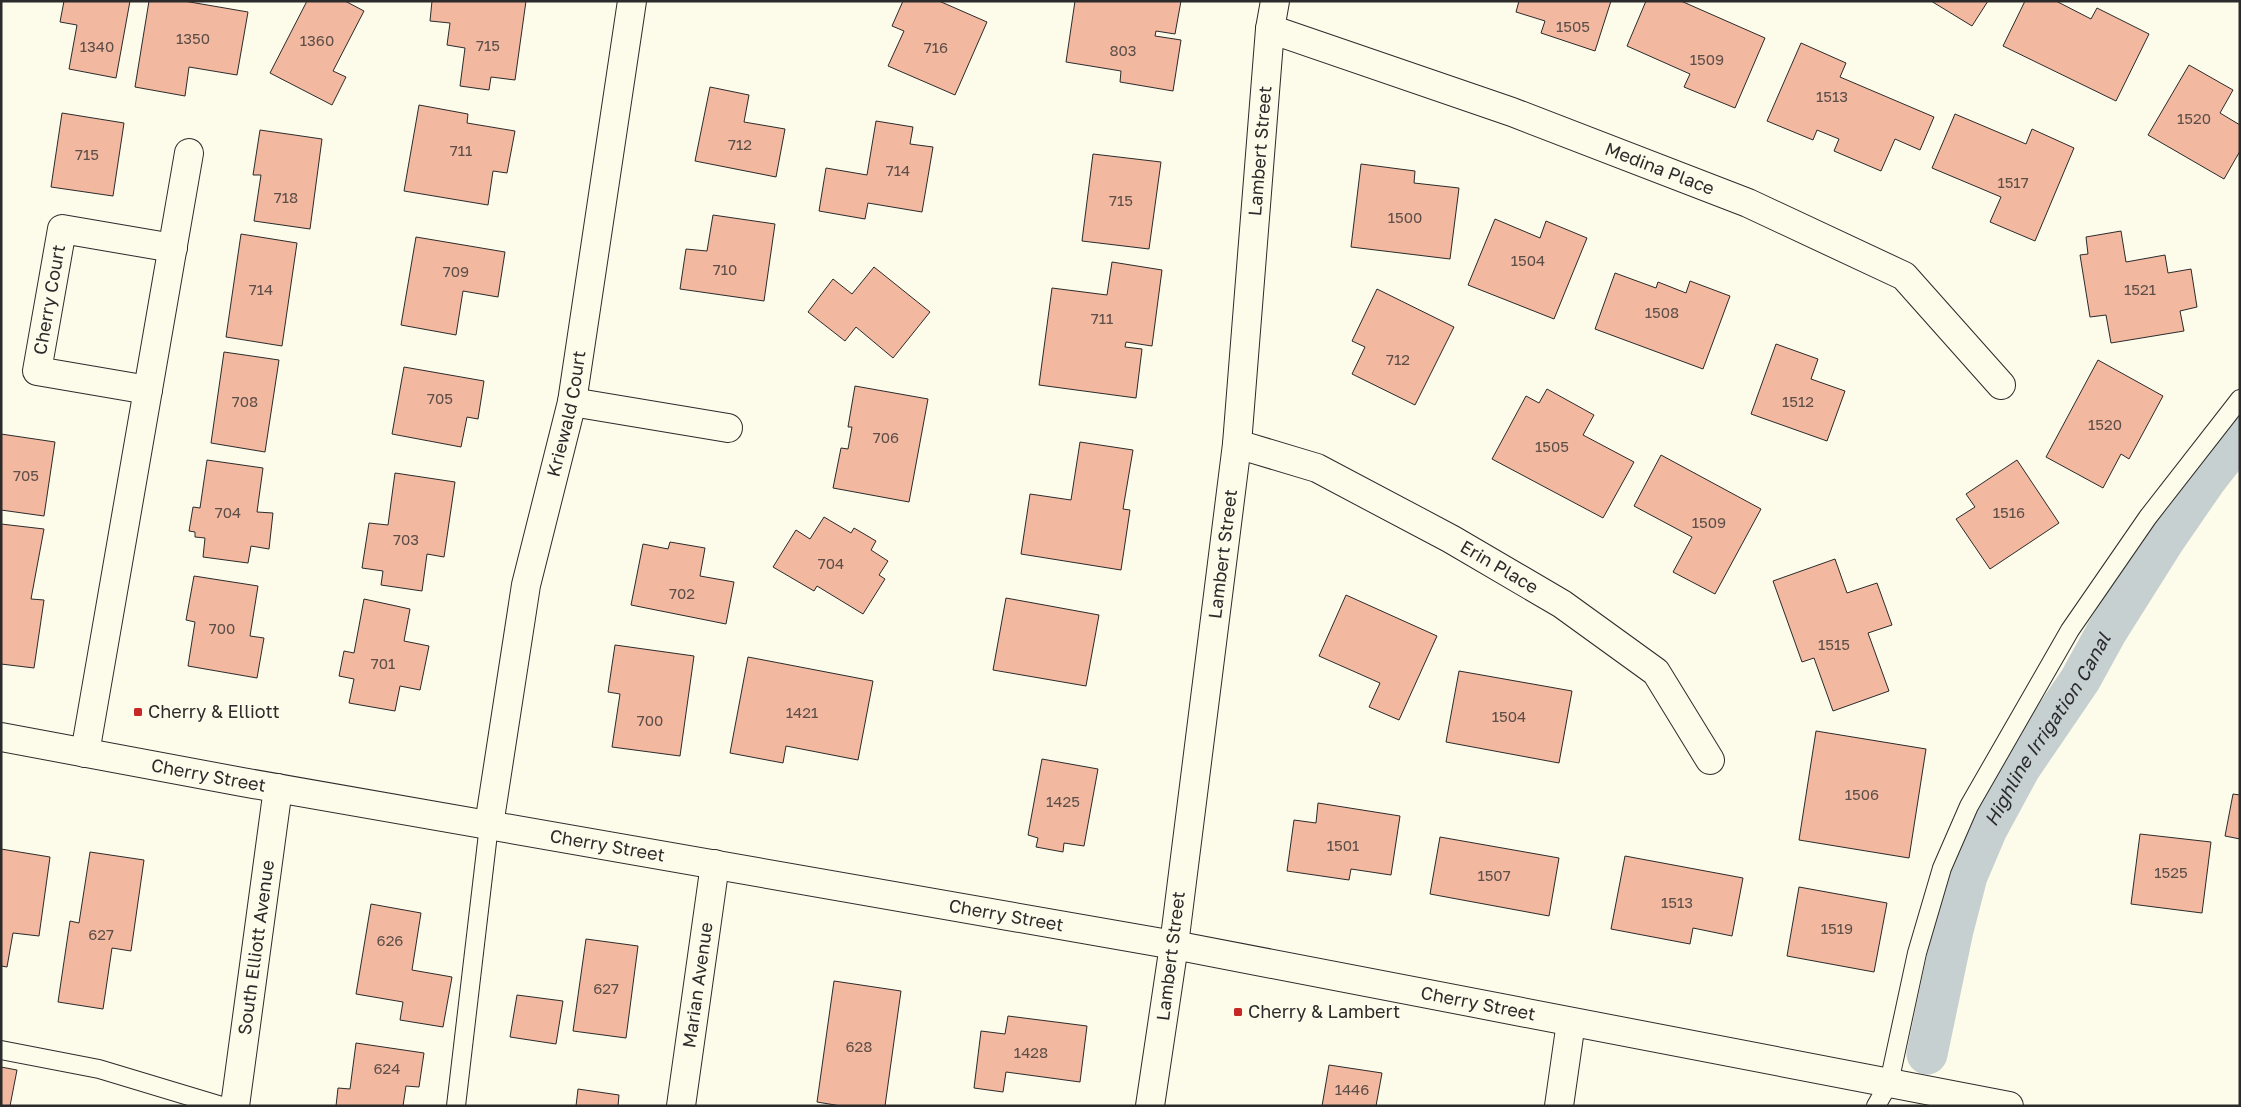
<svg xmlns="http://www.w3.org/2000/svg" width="2241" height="1107" font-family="'Golos Text',sans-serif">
  <rect width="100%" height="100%" fill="#fdfbea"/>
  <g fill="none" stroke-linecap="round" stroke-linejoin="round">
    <path stroke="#c7d0d0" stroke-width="41" id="s1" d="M1927,1054L1953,930L1967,876L1987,829L2020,768L2080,680L2107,631L2165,539L2205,481L2240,436"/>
  </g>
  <g fill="#f2b8a0" stroke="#2b2b2b">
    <polygon points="64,1 130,1 116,78 69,69 77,25 60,22"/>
    <polygon points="149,1 184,1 248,12 237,75 189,67 185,96 135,87"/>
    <polygon points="307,1 345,1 364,11 333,71 346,77 332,105 270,73"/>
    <polygon points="432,1 526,1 515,80 491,77 489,90 460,86 465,48 447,45 450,23 430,21"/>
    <polygon points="903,1 939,1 987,22 955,95 888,66 904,31 892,26"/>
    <polygon points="1075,1 1181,1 1175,34 1156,31 1155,36 1181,40 1173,91 1120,82 1121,71 1066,62"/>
    <polygon points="1519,1 1611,1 1595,51 1541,33 1545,21 1516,12"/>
    <polygon points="1646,1 1681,1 1765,38 1735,108 1684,87 1690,74 1627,46"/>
    <polygon points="1931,1 1988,1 1972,26"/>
    <polygon points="2025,1 2056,1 2091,19 2097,8 2149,34 2116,101 2003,46"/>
    <polygon points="1801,43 1846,63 1840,77 1934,117 1920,150 1895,139 1881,171 1834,151 1839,139 1817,130 1813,140 1767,121"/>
    <polygon points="2189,65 2233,90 2220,113 2240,125 2240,151 2224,179 2148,135"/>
    <polygon points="710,87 749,95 744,122 785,129 776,177 695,161"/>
    <polygon points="419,105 468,114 467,123 515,131 507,173 493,171 488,205 404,191"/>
    <polygon points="62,113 124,123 113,196 51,187"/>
    <polygon points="1955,114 2026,144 2032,129 2074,148 2035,241 1990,222 2001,197 1932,168"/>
    <polygon points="876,121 913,127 910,144 933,147 922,212 868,203 865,219 819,211 826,168 867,175"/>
    <polygon points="260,130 322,139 310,229 254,221 261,175 253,175"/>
    <polygon points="1093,154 1161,162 1149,249 1082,241"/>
    <polygon points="1361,164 1415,171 1414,183 1459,188 1450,259 1351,247"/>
    <polygon points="713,215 775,224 764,301 680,289 686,249 707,251"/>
    <polygon points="1495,219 1540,238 1546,221 1587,238 1554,319 1468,285"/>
    <polygon points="2121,231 2126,262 2165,255 2168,273 2191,269 2197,307 2180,311 2184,331 2111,343 2106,315 2090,317 2080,255 2088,254 2086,237"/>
    <polygon points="241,234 297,243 282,346 226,337"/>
    <polygon points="416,237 505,252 498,297 463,291 456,335 401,325"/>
    <polygon points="1112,262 1162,270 1152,346 1126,342 1125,347 1142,349 1136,398 1039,385 1052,288 1107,295"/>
    <polygon points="874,267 930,312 893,358 856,327 845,341 808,312 833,279 852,294"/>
    <polygon points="1615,273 1656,288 1658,282 1686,293 1690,281 1730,296 1703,369 1595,329"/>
    <polygon points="1377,289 1454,327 1415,405 1352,374 1365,347 1352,341"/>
    <polygon points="1776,344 1818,359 1811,379 1845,391 1827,441 1751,414"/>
    <polygon points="224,352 279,360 265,452 211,443"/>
    <polygon points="2098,360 2163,396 2129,459 2121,454 2103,488 2046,457"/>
    <polygon points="404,367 484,381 478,419 467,417 461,447 392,434"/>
    <polygon points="855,386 928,399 909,502 833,488 841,448 848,449 852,427 848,427"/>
    <polygon points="1547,389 1594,415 1583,435 1634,462 1603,518 1492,459 1526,396 1539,403"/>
    <polygon points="1,434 55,442 44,516 1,510"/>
    <polygon points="1080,442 1133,450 1123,509 1130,510 1121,570 1021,554 1030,494 1071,500"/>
    <polygon points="1661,455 1761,509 1715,594 1673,572 1692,537 1634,506"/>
    <polygon points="207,460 263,468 257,512 273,513 269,549 251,546 248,563 203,557 205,538 195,537 195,532 189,531 193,507 200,508"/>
    <polygon points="2017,460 2059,523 1990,569 1956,519 1975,507 1966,494"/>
    <polygon points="395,473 455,482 444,557 427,554 422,591 381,585 383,571 362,568 369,523 388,525"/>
    <polygon points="824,517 851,533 854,528 876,541 871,550 888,561 879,575 885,579 863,614 817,586 814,591 773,567 796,530 810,539"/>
    <polygon points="1,524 44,529 31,599 44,600 34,668 1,664"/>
    <polygon points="670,542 705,548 700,576 734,582 726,624 631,605 643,544 668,549"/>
    <polygon points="1835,559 1847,593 1877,583 1892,625 1868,633 1889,691 1833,711 1814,658 1802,662 1773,581"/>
    <polygon points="194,576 258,586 250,636 264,638 257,678 188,666 195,622 186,620"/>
    <polygon points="1346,595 1437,636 1399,720 1369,707 1380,683 1319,656"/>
    <polygon points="1006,598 1099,615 1086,686 993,670"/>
    <polygon points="364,599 410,609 404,641 429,646 420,690 400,686 395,711 349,703 354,679 339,676 344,651 354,653"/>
    <polygon points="615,645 694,656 680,756 612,747 620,694 608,692"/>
    <polygon points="748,657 873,681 858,760 786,746 783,763 730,753"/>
    <polygon points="1459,671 1572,691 1559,763 1446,742"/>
    <polygon points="1816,731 1926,749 1909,858 1799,840"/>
    <polygon points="1042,759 1098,769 1084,846 1064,843 1063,852 1036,847 1038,838 1028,835"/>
    <polygon points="2233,794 2240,795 2240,839 2225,836"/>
    <polygon points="1318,803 1400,816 1391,875 1351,869 1349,880 1287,871 1294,820 1316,823"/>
    <polygon points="2140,834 2211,842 2202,913 2131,904"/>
    <polygon points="1440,837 1559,858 1549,916 1430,894"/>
    <polygon points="1,849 50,857 39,936 13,933 7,967 1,966"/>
    <polygon points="90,852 144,860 131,951 112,948 103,1009 58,1002 70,921 79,923"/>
    <polygon points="1625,856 1743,878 1732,936 1693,928 1690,944 1611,929"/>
    <polygon points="1799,887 1887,903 1874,972 1787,956"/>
    <polygon points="371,904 421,913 412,970 452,977 443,1027 400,1020 403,1002 356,994"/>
    <polygon points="586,939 638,946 626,1038 573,1031"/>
    <polygon points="834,981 901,991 885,1106 841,1106 817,1102"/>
    <polygon points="517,995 563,1001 556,1044 510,1037"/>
    <polygon points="1008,1016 1087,1026 1080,1082 1006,1072 1003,1092 974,1088 981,1031 1005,1034"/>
    <polygon points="356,1043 424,1053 419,1087 406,1086 403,1106 336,1106 338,1088 350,1089"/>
    <polygon points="1329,1065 1382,1073 1376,1106 1322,1106"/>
    <polygon points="1,1067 17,1070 10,1106 1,1106"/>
    <polygon points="578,1089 619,1095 618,1106 576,1106"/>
  </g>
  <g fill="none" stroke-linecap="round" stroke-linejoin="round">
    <defs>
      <g id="lane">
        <polyline points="1,1050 99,1069 222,1106"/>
        <polyline points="456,1106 489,825"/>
        <polyline points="1876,1106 1889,1083 1917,953 1942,868 1969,806 2070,630 2148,517 2240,399"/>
      </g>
      <g id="street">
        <path id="s2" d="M1270,29L1512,112L1748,203L1904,276L2001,385"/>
        <path id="s3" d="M148,390L37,371L62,229L173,248"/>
        <polyline points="572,402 728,428"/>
        <path id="s4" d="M1237,444L1317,468L1451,539L1562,604L1656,672L1710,760"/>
        <polyline points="85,753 189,153"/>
        <path id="s5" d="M489,825L526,585L572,402L632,1"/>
        <path id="s6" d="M235,1106L278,788"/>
        <path id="s7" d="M681,1106L715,864"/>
        <polyline points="1150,1106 1174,945"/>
        <polyline points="1559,1106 1571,1022"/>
      </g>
      <g id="secondary">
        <path id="s8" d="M1,737L242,782L1174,945L2009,1106"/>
        <path id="s9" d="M1174,945L1237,444L1270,29L1275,1"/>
      </g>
    </defs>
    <use href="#lane" stroke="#2b2b2b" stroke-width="20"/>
    <use href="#street" stroke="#2b2b2b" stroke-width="30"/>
    <use href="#secondary" stroke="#2b2b2b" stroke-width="30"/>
    <use href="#lane" stroke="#fdfbea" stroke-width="18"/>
    <use href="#street" stroke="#fdfbea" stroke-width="28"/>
    <use href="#secondary" stroke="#fdfbea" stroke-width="28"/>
  </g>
  <g fill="#c62828" stroke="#fdfbea" stroke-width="2">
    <rect x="133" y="707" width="10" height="10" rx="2.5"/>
    <rect x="1233" y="1007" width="10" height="10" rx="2.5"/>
  </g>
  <g text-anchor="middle" stroke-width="4" stroke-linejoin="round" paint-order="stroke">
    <g font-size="15" fill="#5d4e48">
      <text x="1573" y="32">1505</text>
      <text x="193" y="44">1350</text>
      <text x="317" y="46">1360</text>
      <text x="488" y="51">715</text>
      <text x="97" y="52">1340</text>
      <text x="936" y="53">716</text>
      <text x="1123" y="56">803</text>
      <text x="1707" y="65">1509</text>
      <text x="1832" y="102">1513</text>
      <text x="2194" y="124">1520</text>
      <text x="740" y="150">712</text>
      <text x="461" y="156">711</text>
      <text x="87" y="160">715</text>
      <text x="898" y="176">714</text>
      <text x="2013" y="188">1517</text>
      <text x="286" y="203">718</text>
      <text x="1121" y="206">715</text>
      <text x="1405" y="223">1500</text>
      <text x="1528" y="266">1504</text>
      <text x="725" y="275">710</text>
      <text x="456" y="277">709</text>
      <text x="261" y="295">714</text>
      <text x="2140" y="295">1521</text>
      <text x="1662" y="318">1508</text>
      <text x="1102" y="324">711</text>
      <text x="1398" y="365">712</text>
      <text x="440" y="404">705</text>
      <text x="245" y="407">708</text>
      <text x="1798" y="407">1512</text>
      <text x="2105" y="430">1520</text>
      <text x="886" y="443">706</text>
      <text x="1552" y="452">1505</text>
      <text x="26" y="481">705</text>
      <text x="228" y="518">704</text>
      <text x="2009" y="518">1516</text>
      <text x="1709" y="528">1509</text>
      <text x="406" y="545">703</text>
      <text x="831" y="569">704</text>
      <text x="682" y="599">702</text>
      <text x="222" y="634">700</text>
      <text x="1834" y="650">1515</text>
      <text x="383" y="669">701</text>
      <text x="802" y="718">1421</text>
      <text x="1509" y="722">1504</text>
      <text x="650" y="726">700</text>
      <text x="1862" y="800">1506</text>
      <text x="1063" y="807">1425</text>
      <text x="1343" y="851">1501</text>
      <text x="2171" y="878">1525</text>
      <text x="1494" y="881">1507</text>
      <text x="1677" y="908">1513</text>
      <text x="1837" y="934">1519</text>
      <text x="101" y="940">627</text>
      <text x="390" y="946">626</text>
      <text x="606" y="994">627</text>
      <text x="859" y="1052">628</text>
      <text x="1031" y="1058">1428</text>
      <text x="387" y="1074">624</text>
      <text x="1352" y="1095">1446</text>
    </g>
    <g font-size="18" fill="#2b2b2b" stroke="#fdfbea">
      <text dy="6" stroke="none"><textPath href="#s9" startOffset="799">Lambert Street</textPath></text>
      <text dy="6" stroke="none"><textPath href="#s2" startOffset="414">Medina Place</textPath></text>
      <text dy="6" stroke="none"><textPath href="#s3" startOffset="185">Cherry Court</textPath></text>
      <text dy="6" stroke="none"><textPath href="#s5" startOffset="419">Kriewald Court</textPath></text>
      <text dy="6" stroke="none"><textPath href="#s9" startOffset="394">Lambert Street</textPath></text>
      <text dy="6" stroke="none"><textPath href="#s4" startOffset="291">Erin Place</textPath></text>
      <text dy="6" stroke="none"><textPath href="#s8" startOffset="211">Cherry Street</textPath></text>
      <text dy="6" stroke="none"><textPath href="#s8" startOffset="616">Cherry Street</textPath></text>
      <text dy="6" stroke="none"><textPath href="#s8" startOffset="1021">Cherry Street</textPath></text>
      <text dy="6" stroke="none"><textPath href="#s6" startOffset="160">South Elliott Avenue</textPath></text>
      <text transform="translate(1171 956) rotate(-83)" y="6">Lambert Street</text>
      <text dy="6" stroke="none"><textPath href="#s7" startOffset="122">Marian Avenue</textPath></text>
      <text dy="6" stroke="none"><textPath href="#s8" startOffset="1501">Cherry Street</textPath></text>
    </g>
    <g font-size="18" fill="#2b2b2b" stroke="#fdfbea" text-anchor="start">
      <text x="148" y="718">Cherry &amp; Elliott</text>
      <text x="1248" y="1018">Cherry &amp; Lambert</text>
    </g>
    <g font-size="19" font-style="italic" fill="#2b2b2b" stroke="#fdfbea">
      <text dy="7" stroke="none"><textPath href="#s1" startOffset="350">Highline Irrigation Canal</textPath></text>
    </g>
  </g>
  <rect width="2241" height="1107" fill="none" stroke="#2b2b2b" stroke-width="5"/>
</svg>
